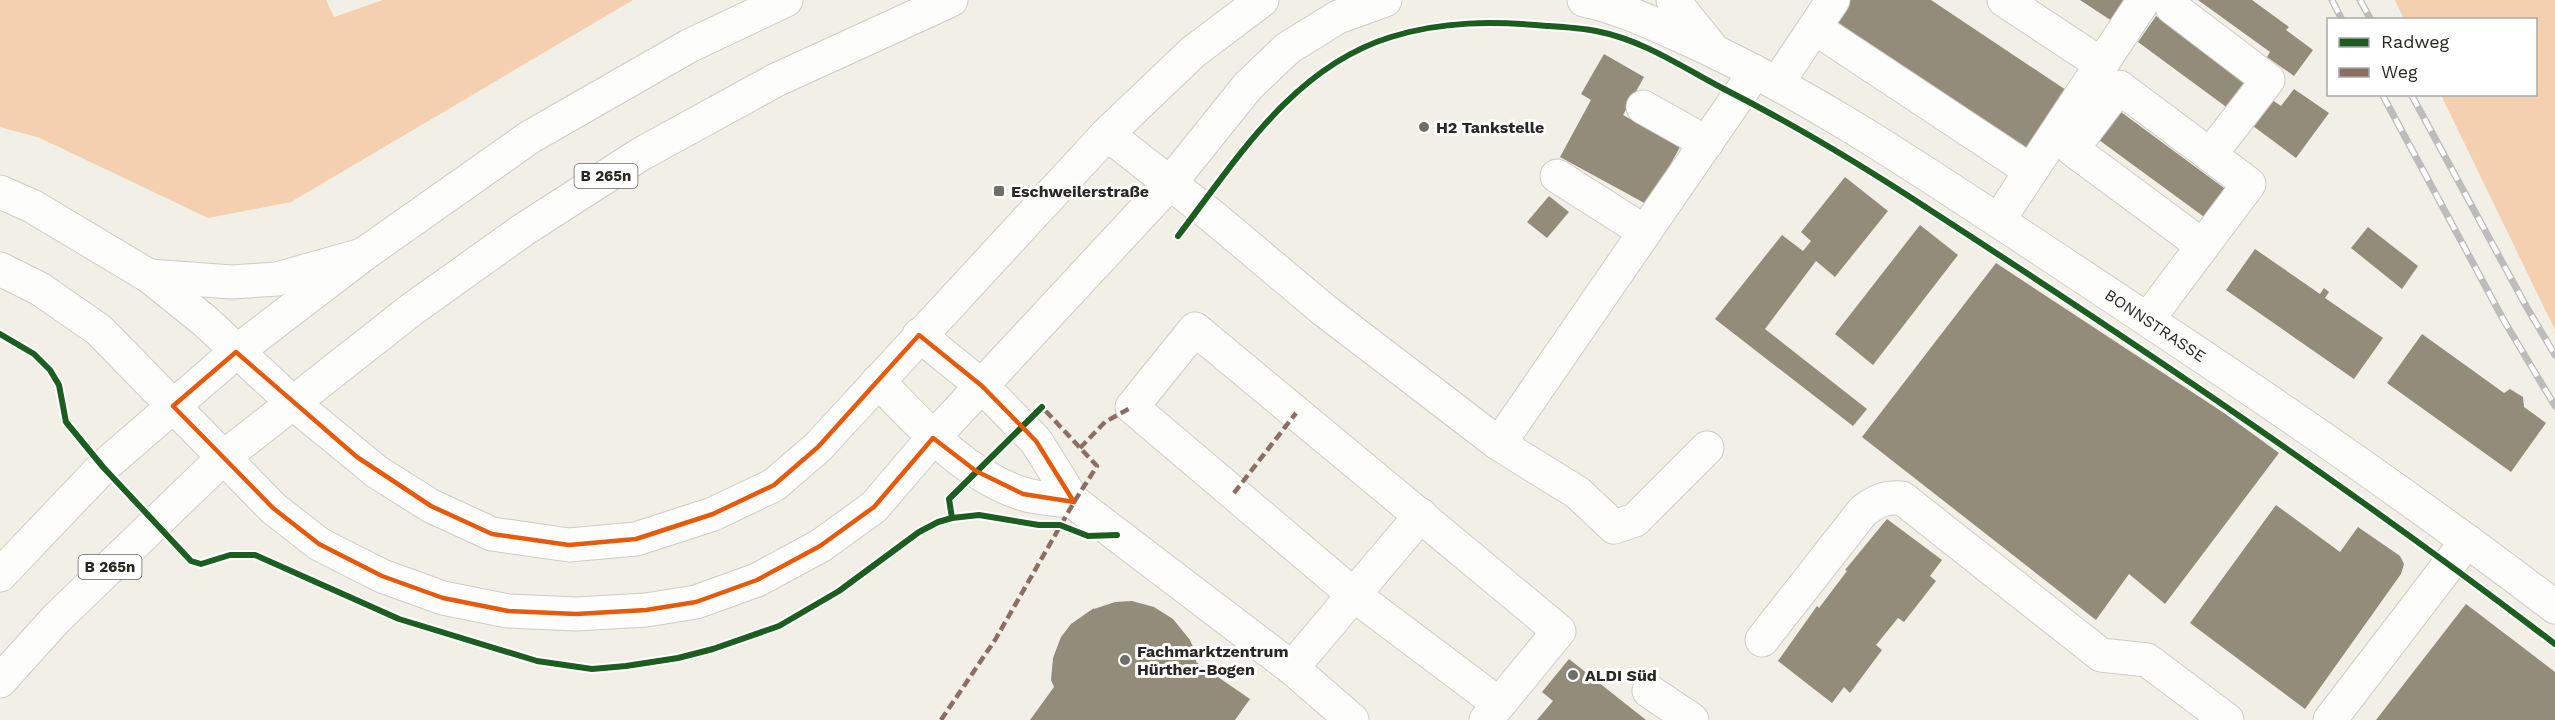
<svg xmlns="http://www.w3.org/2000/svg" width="2555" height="720" font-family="'Work Sans',sans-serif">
  <rect width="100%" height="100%" fill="#f1efe6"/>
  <g fill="#f4d0b1">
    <polygon points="0,0 326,0 334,17 383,0 633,0 291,202 208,218 40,138 0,127"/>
    <polygon points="2395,0 2555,0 2555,330 2441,95 2536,94 2536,20 2404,19"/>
  </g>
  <g fill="#948c7a">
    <polygon points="1848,0 1931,0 2066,90 2026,149 1834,22"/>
    <polygon points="2080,0 2125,0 2112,21"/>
    <polygon points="2198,0 2252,0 2289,27 2286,30 2313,50 2294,76 2267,57 2270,52"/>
    <polygon points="2156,16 2248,83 2229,109 2138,42"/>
    <polygon points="1604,54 1644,77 1623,115 1680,147 1648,205 1560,157 1591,100 1581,94"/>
    <polygon points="2294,89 2329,113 2296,158 2249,123 2268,97 2281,106"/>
    <polygon points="2121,112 2228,191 2207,219 2099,140"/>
    <polygon points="1845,177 1888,211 1835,277 1816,261 1765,329 1867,409 1853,426 1715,319 1782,235 1803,251 1811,241 1801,232"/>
    <polygon points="1549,196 1569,212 1547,238 1527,222"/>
    <polygon points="1920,225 1958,255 1873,365 1835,334"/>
    <polygon points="2368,227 2418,266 2402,289 2351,248"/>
    <polygon points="2255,249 2320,294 2324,288 2329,292 2325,298 2383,338 2354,379 2226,290"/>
    <polygon points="1996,263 2224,413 2279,453 2165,604 2129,574 2096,620 1862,437"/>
    <polygon points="2422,334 2504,393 2510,389 2523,397 2524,407 2546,423 2511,472 2387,383"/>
    <polygon points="2276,505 2340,552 2358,527 2400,556 2404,564 2401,574 2305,709 2190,623"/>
    <polygon points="1887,519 1942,560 1930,576 1936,581 1904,622 1898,618 1876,645 1882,650 1850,693 1844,687 1832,703 1778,661 1817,606 1819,608 1847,571 1845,570"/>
    <polygon points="1132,601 1154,607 1173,619 1190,640 1197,656 1196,662 1250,699 1235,720 1030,720 1054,687 1051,680 1053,658 1061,637 1071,624 1094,608 1094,609 1115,602"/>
    <polygon points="2466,604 2555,672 2555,720 2376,720"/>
    <polygon points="1569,659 1646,720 1537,720 1553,701 1542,692"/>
  </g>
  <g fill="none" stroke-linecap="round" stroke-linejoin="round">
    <defs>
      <g id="minor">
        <polyline points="2004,0 2101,64"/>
        <polyline points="2172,7 2268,80 2210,155"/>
        <polyline points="1815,28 2031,171"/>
        <polyline points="1778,82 1833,0"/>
        <polyline points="1643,107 1707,143"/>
        <polyline points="1107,134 1212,216 1324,310 1499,444"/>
        <polyline points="1557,176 1645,232"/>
        <polyline points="1998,221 2144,0"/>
        <polyline points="149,276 232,282 277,279 362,255"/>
        <polyline points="2148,319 2249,184 2119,87 2072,149 2203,246"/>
        <polyline points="919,335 982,386 1036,441 1074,502 1292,668 1352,720"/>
        <path d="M878,381C920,424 964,475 1023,494C1039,499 1058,499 1074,502"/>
        <polyline points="1707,448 1635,520 1614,527 1578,493 1499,444 1755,72"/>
        <path d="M1762,640L1863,511C1876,501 1885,497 1902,498L2101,655L2147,660L2227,720"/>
        <polyline points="1292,668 1421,515"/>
        <polyline points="1649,691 1692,720"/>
        <polyline points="1486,720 1559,631 1195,329 1132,407 1354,595 1499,704"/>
        <polyline points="2330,720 2467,541"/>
      </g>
      <g id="major">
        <path id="s1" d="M1584,0C1618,7 1650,22 1681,36C1794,86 1897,154 2000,222C2188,346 2376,470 2555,607"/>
        <polyline points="1673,0 1710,46"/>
        <polyline points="0,192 32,206 149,276 205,321 293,403 377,472 431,506 492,534 569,545 636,539 713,514 774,485 818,447 1107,134 1193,52 1262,0"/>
        <polyline points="0,269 40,289 99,330 273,508 319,544 382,576 443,598 508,611 576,614 646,610 696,602 757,580 820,546 874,507 933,438 1170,183 1248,86 1288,48 1338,17 1385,0"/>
        <polyline points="0,575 103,467 236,352 364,254 530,137 689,46 786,0"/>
        <polyline points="0,681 56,619 224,457 411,310 523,230 641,154 776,80 951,0"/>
      </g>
    </defs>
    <use href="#minor" stroke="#ceccc5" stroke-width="35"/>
    <use href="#major" stroke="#ceccc5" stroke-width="35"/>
    <use href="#minor" stroke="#fdfdfb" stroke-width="33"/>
    <use href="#major" stroke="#fdfdfb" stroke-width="33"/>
    <defs>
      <g id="rail">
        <polyline points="2332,0 2342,20"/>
        <polyline points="2360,0 2371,20"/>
        <polyline points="2382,94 2503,319 2555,406"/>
        <polyline points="2411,94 2526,306 2555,355"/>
      </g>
    </defs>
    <use href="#rail" stroke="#bcbcba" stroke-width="7"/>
    <use href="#rail" stroke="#fff" stroke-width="4.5" stroke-dasharray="14" stroke-linecap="butt"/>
    <g stroke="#8d6e63" stroke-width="4.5" stroke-dasharray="9 4.5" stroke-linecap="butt">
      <polyline points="1080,448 1105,422 1132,407"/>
      <polyline points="1234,493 1296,413"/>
      <polyline points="941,720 995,640 1074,502 1097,466 1042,407 1038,410"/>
    </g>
    <defs>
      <g id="cycleway">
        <path d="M1178,236C1237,159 1293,67 1391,37C1442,21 1494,21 1547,26C1563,27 1580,28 1596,31C1643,40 1682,67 1724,89C1795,125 1863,166 1930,210C2143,348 2353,490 2555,644"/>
        <polyline points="0,334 34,354 50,370 59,385 66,422 103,467 191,561 201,564 230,555 255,555 399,619 537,661 592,669 626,666 678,658 713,649 779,626 839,591 919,532 938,522 952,518 949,499 1042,407"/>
        <polyline points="952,518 979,515 1039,525 1060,525 1088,536 1117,535"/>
      </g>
    </defs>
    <use href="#cycleway" stroke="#fff" stroke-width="10"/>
    <use href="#cycleway" stroke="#1b5e20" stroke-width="6"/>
  </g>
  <path fill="none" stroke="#e8590c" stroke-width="4.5" stroke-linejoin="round" d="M919,335L982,386L1036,441L1074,502L1023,494L976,471L933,438L874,507L820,546L757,580L696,602L646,610L576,614L508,611L443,598L382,576L319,544L273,508L173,406L236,352L357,457L431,506L492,534L569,545L636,539L713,514L774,485L818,447Z"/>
  <g fill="#6f6e67" stroke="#fff" stroke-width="2">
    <circle cx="1424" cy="127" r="6"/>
    <rect x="993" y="185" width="12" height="12" rx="3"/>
    <circle cx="1125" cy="660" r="6"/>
    <circle cx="1573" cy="675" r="6"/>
  </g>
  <g text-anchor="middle" stroke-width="6" stroke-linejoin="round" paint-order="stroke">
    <g fill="#fff" stroke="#696864" stroke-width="1.5">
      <rect x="574.5" y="164" width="63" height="24" rx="4.5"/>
      <rect x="78.5" y="555" width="63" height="24" rx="4.5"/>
    </g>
    <g font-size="15" font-weight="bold" fill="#292822">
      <text x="606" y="181">B 265n</text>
      <text x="110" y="572">B 265n</text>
    </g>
    <g font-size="16" font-weight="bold" fill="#292822" stroke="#fff" text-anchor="start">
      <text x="1436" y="133">H2 Tankstelle</text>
      <text x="1011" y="197">Eschweilerstraße</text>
      <text x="1137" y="657">Fachmarktzentrum<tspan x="1137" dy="18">Hürther-Bogen</tspan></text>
      <text x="1585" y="681">ALDI Süd</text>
    </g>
    <g font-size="16" fill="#292822" stroke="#fff">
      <text dy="6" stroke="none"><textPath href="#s1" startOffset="660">BONNSTRASSE</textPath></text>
    </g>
  </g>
  <rect x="2327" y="18" width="210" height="78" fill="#ffffff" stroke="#a9a9a7" stroke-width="1.5"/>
  <rect x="2339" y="38" width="30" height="9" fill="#1b5e20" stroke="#a9a9a7" stroke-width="1.5"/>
  <text x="2381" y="48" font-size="18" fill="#292822">Radweg</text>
  <rect x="2339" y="68" width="30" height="9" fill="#8d6e63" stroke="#a9a9a7" stroke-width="1.5"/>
  <text x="2381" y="78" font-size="18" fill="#292822">Weg</text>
</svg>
